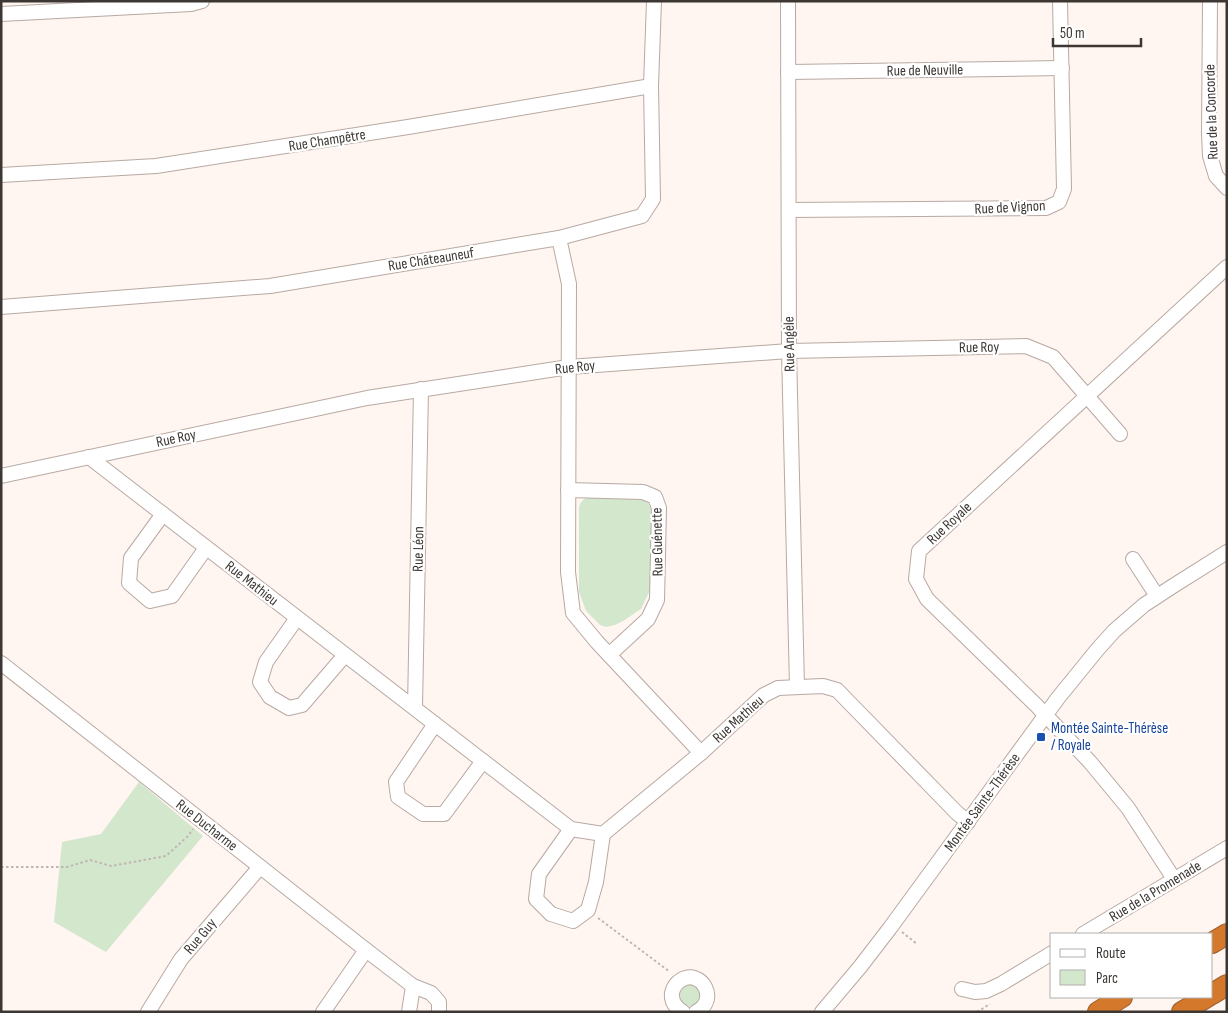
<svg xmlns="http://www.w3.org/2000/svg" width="1228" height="1013" font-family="'Sofia Sans Condensed',sans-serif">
  <rect width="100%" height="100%" fill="#fff5f1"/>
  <g fill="#d3e7cd">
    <path d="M590,496L638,497C647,501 648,502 652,512L650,590L641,609L623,621L615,625L606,627L600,625L586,611L579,592V508C580,501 584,499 590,496Z"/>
    <polygon points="139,782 203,836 106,952 54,922 62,842 101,834"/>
    <circle cx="690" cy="995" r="11"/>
  </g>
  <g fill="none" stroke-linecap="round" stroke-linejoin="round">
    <defs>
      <g id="minor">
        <polyline points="788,1 789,351 797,687"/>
        <polyline points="1210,1 1209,133 1210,156 1216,176 1227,188"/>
        <polyline points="1,14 191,4 202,1"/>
        <polyline points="788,72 1062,68"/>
        <polyline points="1,175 156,166 408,127 651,86"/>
        <polyline points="789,210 1046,208 1059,202 1064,189 1060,1"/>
        <polyline points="559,238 569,284 568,572 573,613 597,642 701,753"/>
        <polyline points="1,307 270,286 559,238 642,216 653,199 651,86 654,1"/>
        <polyline points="89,457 571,829 603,834 701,753 764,695 778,688 823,686 837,690 957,813 968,822"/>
        <polyline points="1,476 367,398 569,367 789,351 1026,346 1053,357 1120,434"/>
        <polyline points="568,490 643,492 655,497 659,508 657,600 648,619 609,655"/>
        <polyline points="163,514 131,558 129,583 150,601 172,596 206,548"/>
        <polyline points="1133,559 1157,596"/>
        <polyline points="297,618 266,662 260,682 270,697 289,708 302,705 345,655"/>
        <polyline points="1,663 366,950 413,986 431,993 439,1002 439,1012"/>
        <polyline points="415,708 421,389"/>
        <polyline points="435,724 396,782 398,797 423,814 444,814 483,761"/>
        <polyline points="571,829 539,874 536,899 551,914 573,921 588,910 596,882 603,834"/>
        <polyline points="1174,879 1128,808 1090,762 1036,705 927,599 916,579 919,551 1227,267"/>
        <polyline points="1083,934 1227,848"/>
        <polyline points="962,989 975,992 986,991 1001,984 1052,953"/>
        <polyline points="148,1012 181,959 260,867"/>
        <polyline points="323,1012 366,950"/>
        <polyline points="409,1012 413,986"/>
        <path d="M683,1012C676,1008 671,1002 672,993C673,988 676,983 681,980C701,968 720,1000 696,1012"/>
        <polyline points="822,1012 860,967 890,928 1058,698 1097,650 1114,631 1144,605 1173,586 1227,552"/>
      </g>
      <g id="highway">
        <polyline points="1212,943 1227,934"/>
        <polyline points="1212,994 1227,985"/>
        <polyline points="1098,1012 1122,997"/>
        <polyline points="1182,1012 1207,997"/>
      </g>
    </defs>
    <use href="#minor" stroke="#b8a9a2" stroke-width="16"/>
    <use href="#highway" stroke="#9f612f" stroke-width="22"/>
    <g stroke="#bfb6b3" stroke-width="2" stroke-dasharray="2.5 2.5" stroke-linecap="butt">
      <polyline points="1,867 67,867 90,860 111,866 166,856 188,836 193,829"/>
      <polyline points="598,918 670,972"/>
      <polyline points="902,932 917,944"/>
      <polyline points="977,1012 990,1004"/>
    </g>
    <use href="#minor" stroke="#fff" stroke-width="14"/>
    <use href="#highway" stroke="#d4782c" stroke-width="20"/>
  </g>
  <rect fill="#1a4fb4" stroke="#fff" stroke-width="2" x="1036" y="732" width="10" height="10" rx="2.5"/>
  <g text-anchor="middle" stroke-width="4.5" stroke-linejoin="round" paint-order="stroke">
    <g font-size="15" fill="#3d3734" stroke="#fff">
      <text transform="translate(925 70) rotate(-1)" y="5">Rue de Neuville</text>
      <text transform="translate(1211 112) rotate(-92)" y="5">Rue de la Concorde</text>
      <text transform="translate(327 140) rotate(-9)" y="5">Rue Champêtre</text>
      <text transform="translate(1010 207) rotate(-3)" y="5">Rue de Vignon</text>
      <text transform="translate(431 259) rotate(-9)" y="5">Rue Châteauneuf</text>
      <text transform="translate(789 344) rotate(-91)" y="5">Rue Angèle</text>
      <text transform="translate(979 347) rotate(-1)" y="5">Rue Roy</text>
      <text transform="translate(575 367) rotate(-6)" y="5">Rue Roy</text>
      <text transform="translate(176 438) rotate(-12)" y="5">Rue Roy</text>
      <text transform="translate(949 523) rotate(-43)" y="5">Rue Royale</text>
      <text transform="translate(657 542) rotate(-91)" y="5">Rue Guénette</text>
      <text transform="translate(418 549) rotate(-89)" y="5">Rue Léon</text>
      <text transform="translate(252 583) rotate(38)" y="5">Rue Mathieu</text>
      <text transform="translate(738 719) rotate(-42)" y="5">Rue Mathieu</text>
      <text transform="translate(982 802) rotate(-54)" y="5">Montée Sainte-Thérèse</text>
      <text transform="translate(207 825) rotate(38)" y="5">Rue Ducharme</text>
      <text transform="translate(1155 891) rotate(-31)" y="5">Rue de la Promenade</text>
      <text transform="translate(200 936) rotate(-50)" y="5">Rue Guy</text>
    </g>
    <g font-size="15" fill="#164399" stroke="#fff" text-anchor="start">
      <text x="1051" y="733">Montée Sainte-Thérèse<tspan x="1051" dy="17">/ Royale</tspan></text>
    </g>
  </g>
  <rect width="1228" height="1013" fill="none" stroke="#3d3734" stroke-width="5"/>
  <rect x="1050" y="933" width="162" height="65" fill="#ffffff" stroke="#b1afae"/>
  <rect x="1060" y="949" width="25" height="8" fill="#ffffff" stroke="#b1afae"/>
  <text x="1096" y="958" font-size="15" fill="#3d3734">Route</text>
  <rect x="1060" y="970" width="25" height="15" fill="#d3e7cd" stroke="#b1afae"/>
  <text x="1096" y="983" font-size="15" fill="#3d3734">Parc</text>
  <path d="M1053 38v8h88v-8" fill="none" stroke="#3d3734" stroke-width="2.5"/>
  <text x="1060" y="38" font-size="15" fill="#3d3734" stroke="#ffffff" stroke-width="4" paint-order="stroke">50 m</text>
</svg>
